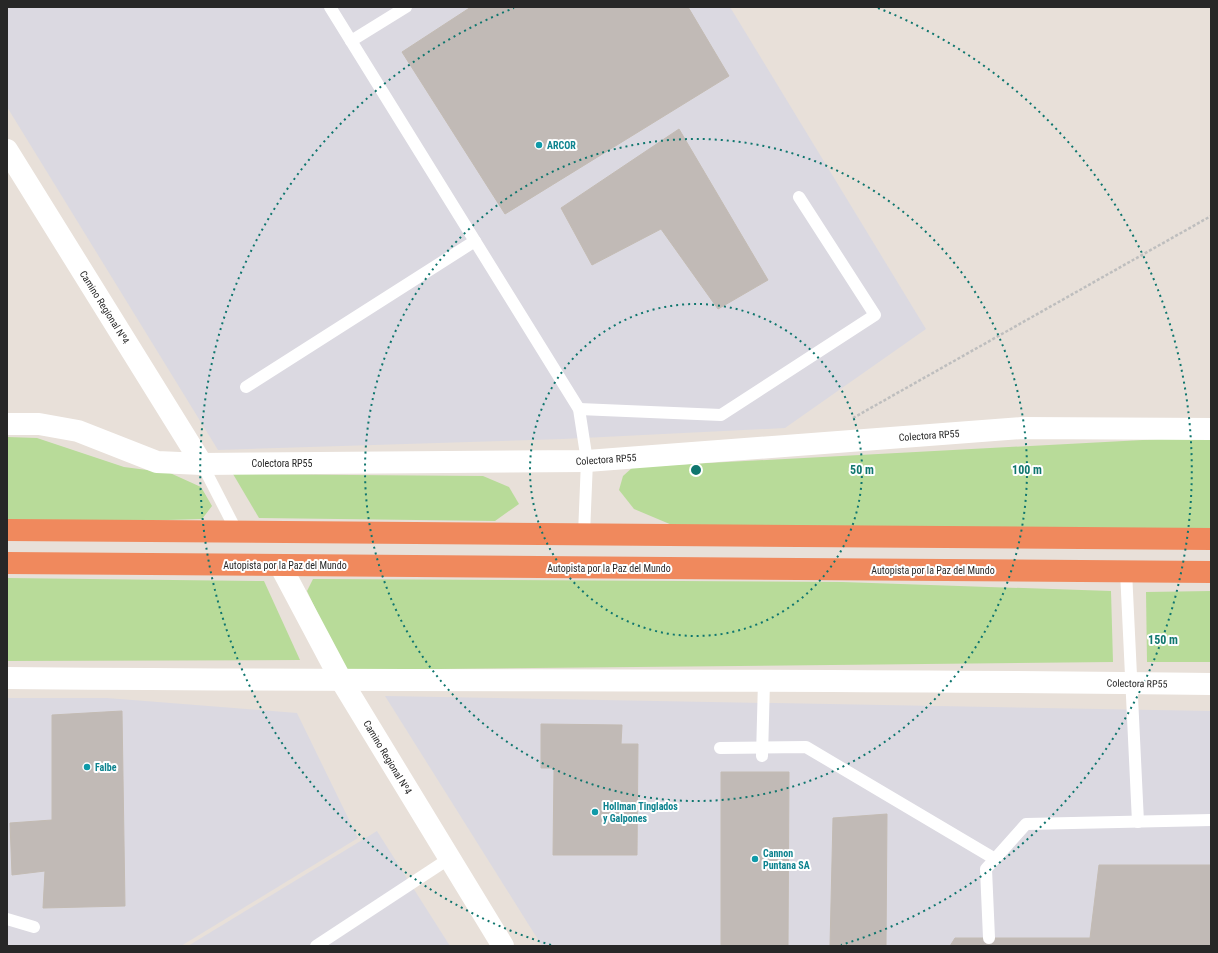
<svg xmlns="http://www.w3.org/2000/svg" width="1218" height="953" font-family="'Roboto Condensed',sans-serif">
  <rect width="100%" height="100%" fill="#e8e0d9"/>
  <g fill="#dbd9e1">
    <polygon points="7,7 730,7 926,329 785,428 563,439 218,450 7,107"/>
    <polygon points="385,696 1211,711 1211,946 542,946"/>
    <polygon points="7,698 107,698 297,713 358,838 181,946 7,946"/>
    <polygon points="377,831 450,946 188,946"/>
  </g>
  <g fill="#b8db99">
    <polygon points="7,437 37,438 124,467 170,473 201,487 212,506 202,519 134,521 7,521"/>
    <polygon points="1199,437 1211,438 1211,530 672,525 634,509 619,490 623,476 633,467"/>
    <polygon points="233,474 483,476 509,487 519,504 495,521 259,518"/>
    <polygon points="7,578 264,581 300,660 7,661"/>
    <polygon points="313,579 842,582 1111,591 1113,662 344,670 307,591"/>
    <polygon points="1211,591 1211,662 1147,662 1146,592"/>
  </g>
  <g fill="#c1bab6" stroke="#c3bbb3">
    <polygon points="471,7 688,7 729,76 505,214 402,52"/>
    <polygon points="679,129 768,280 718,309 661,229 592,265 561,208"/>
    <polygon points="122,711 125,906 43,908 45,871 12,875 10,823 52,820 52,715"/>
    <polygon points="541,724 622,725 621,744 638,744 637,855 553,855 554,768 541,768"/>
    <polygon points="721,772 789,772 788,946 721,946"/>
    <polygon points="887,814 886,946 830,946 833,818"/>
    <polygon points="1099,865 1211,865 1211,946 950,946 955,938 1090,938"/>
  </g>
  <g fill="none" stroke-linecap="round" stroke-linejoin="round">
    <polyline stroke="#bebebe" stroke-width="2.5" stroke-dasharray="3 2" stroke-linecap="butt" points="853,418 1211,216"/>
    <g stroke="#fff" stroke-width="12">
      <polyline points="330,7 579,409 587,461 584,534"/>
      <polyline points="351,41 406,7"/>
      <polyline points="246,387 475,241"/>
      <polyline points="579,409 721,415 875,315 799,197"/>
      <polyline points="202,464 237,532"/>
      <polyline points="1126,571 1138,822"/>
      <polyline points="720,748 806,747 995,859"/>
      <polyline points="762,756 764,681"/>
      <polyline points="7,919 34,927"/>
      <polyline points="989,938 986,869 1026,824 1211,820"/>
      <polyline points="316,946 450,858"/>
    </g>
    <g stroke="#fff" stroke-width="22">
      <polyline points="7,150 202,464"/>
      <polyline points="7,424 39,424 78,431 157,462 202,464 587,461 1022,428 1211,429"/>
      <polyline points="280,565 341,680 503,946"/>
      <path d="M7,678C408,682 810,678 1211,684"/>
    </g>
    <g stroke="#f0895d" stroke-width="22">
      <polyline points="7,530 1211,539"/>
      <polyline points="7,563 1211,572"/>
    </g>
  </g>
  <g fill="none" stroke="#0f766e" stroke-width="2" stroke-dasharray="2 4">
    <circle cx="696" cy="470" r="166"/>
    <circle cx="696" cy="470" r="331"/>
    <path d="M551 945A497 497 0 0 1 514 8M878 8A497 497 0 0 1 841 945"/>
  </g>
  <g fill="#0f9aa8" stroke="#fff" stroke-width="1.5">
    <circle cx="539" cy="145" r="4"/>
    <circle cx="87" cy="767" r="4"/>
    <circle cx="595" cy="812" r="4"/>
    <circle cx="755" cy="859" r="4"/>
  </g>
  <g text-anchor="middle" stroke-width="4" stroke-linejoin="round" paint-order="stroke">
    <g font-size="10" font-weight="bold" fill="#0d838f" stroke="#fff" text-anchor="start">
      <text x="547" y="149">ARCOR</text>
      <text x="95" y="771">Falbe</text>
      <text x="603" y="810">Hollman Tinglados<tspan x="603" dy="12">y Galpones</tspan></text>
      <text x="763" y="857">Cannon<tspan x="763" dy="12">Puntana SA</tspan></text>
    </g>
    <g font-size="10" fill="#272727" stroke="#fff">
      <text transform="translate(105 307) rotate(58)" y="4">Camino Regional Nº4</text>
      <text transform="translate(929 435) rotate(-4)" y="4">Colectora RP55</text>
      <text transform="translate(606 459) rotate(-4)" y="4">Colectora RP55</text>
      <text x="282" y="467">Colectora RP55</text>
      <text x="285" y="569">Autopista por la Paz del Mundo</text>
      <text x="609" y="572">Autopista por la Paz del Mundo</text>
      <text x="933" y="574">Autopista por la Paz del Mundo</text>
      <text transform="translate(1137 683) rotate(1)" y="4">Colectora RP55</text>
      <text transform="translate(388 757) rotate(59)" y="4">Camino Regional Nº4</text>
    </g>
  </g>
  <circle cx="696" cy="470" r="6" fill="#0f766e" stroke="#fff" stroke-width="2"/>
  <g font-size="12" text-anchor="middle" font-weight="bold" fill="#0f766e" stroke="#fff" stroke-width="4" stroke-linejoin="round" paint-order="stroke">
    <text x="862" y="474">50 m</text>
    <text x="1027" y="474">100 m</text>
    <text x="1163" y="644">150 m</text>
  </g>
  <rect width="1218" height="953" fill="none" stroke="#272727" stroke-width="16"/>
</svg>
